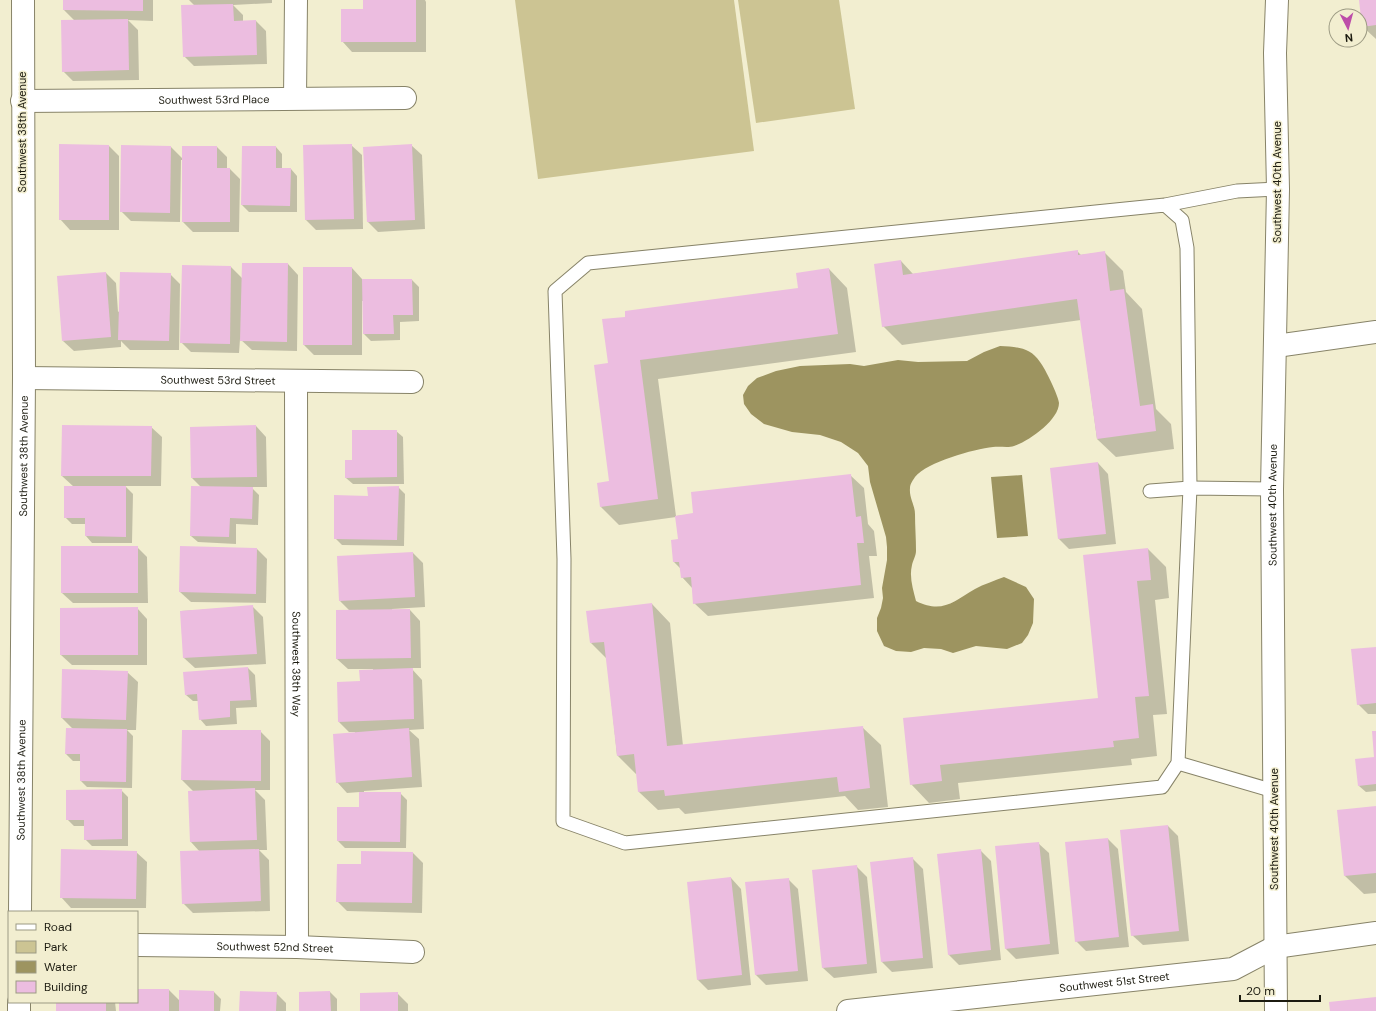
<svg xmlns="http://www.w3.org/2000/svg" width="1376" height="1011" font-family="'DM Sans',sans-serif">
  <rect width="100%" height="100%" fill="#f2eed0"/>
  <g fill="#ccc493">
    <polygon points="515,0 734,0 754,151 538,179"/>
    <polygon points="738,0 839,0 855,109 756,123"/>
  </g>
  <g fill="#9d9460">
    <path d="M1000,346C1017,347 1030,347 1040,362C1045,368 1059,397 1059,403C1059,420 1029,441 1014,446C1008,448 1000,446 993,447C974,449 927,462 915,477C913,480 910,484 910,488C909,498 915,505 915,514C915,526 916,539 916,551C916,556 913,560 912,565C909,577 913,589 916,601C942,614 953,602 975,589C984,584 994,581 1004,577L1026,587L1034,599L1033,623L1028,635L1022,643L1007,649L976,646L953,653L941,649L924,648L911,652L896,651L884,646L877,631V618L881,608L883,598L882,588L887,560V547L886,537L870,482L868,466L858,453L841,442L820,435L792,432L764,424L751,414L744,404L743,395L748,386L757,378L776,371L800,366L850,364L864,366L898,360L918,362L967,361L984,352Z"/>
    <polygon points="1022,475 1028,536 997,538 991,477"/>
  </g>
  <g fill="#0003">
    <polygon points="64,0 153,0 153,21 128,20 138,30 139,80 73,81 63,71 75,21 64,10"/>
    <polygon points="189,0 272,0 272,3 233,5 243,15 243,22 256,21 266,31 267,64 194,66 184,56 195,6"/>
    <polygon points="364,0 425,0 426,2 426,52 352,52 342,41 364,10"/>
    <polygon points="1360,0 1376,0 1376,39 1363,27"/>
    <polygon points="60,145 109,146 119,156 119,230 70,230 60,219"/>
    <polygon points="351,145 362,155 363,229 316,230 306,220"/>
    <polygon points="411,145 422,155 425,229 378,232 368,222"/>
    <polygon points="171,147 183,159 217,147 227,157 227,169 230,169 240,179 239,232 193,232 183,222 183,160 181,160 180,222 131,221 121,211"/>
    <polygon points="243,147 276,147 282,154 282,169 291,169 297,176 297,212 249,212 242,205"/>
    <polygon points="1078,252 1081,255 1104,252 1123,271 1126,292 1142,309 1156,409 1171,424 1174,449 1116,457 1097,439 1081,320 902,345 883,326 901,261 913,274"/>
    <polygon points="288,264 298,275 297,351 252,350 240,339 239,353 191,352 181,342 231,267 242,278"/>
    <polygon points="352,268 362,279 362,280 412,280 419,287 419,321 400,322 400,340 371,341 364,334 364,301 362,301 362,355 314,355 304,345"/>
    <polygon points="829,269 847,288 856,352 658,379 676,516 694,514 850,475 864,488 868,524 874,531 877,556 869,556 874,598 708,616 694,603 693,589 682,577 681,569 674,562 679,540 676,517 619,525 601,507 610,482 610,364 626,318 799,289"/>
    <polygon points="106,273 116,283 118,312 170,274 180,284 179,350 130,350 121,341 121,347 74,351 63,341"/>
    <polygon points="256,426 266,437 267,487 251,487 259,495 258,525 236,524 236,544 198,542 191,536 201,487 192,478"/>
    <polygon points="151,427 162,437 161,486 125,486 133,494 132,543 92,543 86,536 86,524 72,524 65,517 74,487 62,476"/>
    <polygon points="396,431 403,437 404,484 353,484 346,478 353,461"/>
    <polygon points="1098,463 1108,474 1116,544 1069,549 1059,539"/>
    <polygon points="398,487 405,494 404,546 342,545 335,538 369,497"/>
    <polygon points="137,547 147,557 148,603 73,603 62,593"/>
    <polygon points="181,547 257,549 267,559 266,603 191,602 180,592"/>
    <polygon points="1148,549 1166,567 1169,598 1155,600 1167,714 1153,715 1157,756 1131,759 1132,765 958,783 960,799 929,803 911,784 904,719 1099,699 1084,556"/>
    <polygon points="413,553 423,563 425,607 392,609 392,611 410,610 420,621 421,668 411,668 422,680 424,729 409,730 419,739 422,787 364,791 364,793 400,793 407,800 406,848 345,848 338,841 360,808 360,792 347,793 337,782 355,733 355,732 349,732 339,722 361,682 373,671 373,669 348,669 337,659 350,611 340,601"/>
    <polygon points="652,604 670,623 683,746 862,727 881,745 888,807 858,810 845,796 685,814 679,808 658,810 639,792 637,774 636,774 617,755 607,659 591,643"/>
    <polygon points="253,607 263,617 266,664 195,668 184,658 181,611"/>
    <polygon points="137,608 147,619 147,665 72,665 61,655 61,609"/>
    <polygon points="1376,648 1376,714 1368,714 1358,704"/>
    <polygon points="248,668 255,675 257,707 236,708 237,724 206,726 200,719 198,701 193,701 186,695"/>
    <polygon points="127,672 138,682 136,730 127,730 133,736 132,788 87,787 81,781 81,761 73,761 66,754 73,729 62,718"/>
    <polygon points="183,731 260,731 270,741 270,790 255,790 265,800 267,850 259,850 269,860 270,911 193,913 183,903 200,852 191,842 189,792 194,792 182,780"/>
    <polygon points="1376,732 1376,791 1366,792 1359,786 1375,758"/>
    <polygon points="121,790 128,797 128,846 92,846 85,839 85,826 74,826 67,819"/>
    <polygon points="1376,807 1376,893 1364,894 1345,876"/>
    <polygon points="1168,826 1178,836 1189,941 1143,945 1132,935"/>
    <polygon points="1108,839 1118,849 1129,947 1086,951 1076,941"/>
    <polygon points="1038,843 1049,853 1059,954 1016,959 1006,949"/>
    <polygon points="980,850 991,861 1001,960 959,965 949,955"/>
    <polygon points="136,852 147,862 146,908 71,908 61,897"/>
    <polygon points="413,853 423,863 422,913 347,911 337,901 362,865"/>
    <polygon points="912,858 923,869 933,968 892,972 882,962"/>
    <polygon points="856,866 867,877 877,973 834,978 823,968"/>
    <polygon points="731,878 741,889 751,985 708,990 698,980"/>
    <polygon points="788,879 798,889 808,981 766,985 756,975"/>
    <polygon points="137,990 169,990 180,1001 214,992 221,999 220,1011 120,1011 120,1002 137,1002"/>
    <polygon points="330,992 337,999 337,1011 300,1011"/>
    <polygon points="276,993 286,1003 286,1011 240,1011"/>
    <polygon points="397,993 408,1004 408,1011 361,1011"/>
    <polygon points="57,1002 115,1002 116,1011 57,1011"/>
  </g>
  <g fill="#ecbde0">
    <polygon points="63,0 143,0 143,11 63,10"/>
    <polygon points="363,0 416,0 416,42 341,42 341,9 363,9"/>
    <polygon points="1359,0 1376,0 1376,25 1362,27"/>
    <polygon points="233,4 234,21 256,20 257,55 183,57 181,5"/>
    <polygon points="128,19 129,70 62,72 61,20"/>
    <polygon points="59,144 109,145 109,220 59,220"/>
    <polygon points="352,144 354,219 305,220 303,145"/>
    <polygon points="412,144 415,220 367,222 363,147"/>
    <polygon points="121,145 171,146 170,213 120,212"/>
    <polygon points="182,146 217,146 217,168 230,168 230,222 182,222"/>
    <polygon points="242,146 276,146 276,168 291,168 290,206 241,205"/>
    <polygon points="1078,250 1078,255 1105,251 1110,291 1124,289 1140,406 1153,404 1156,431 1097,439 1077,299 882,327 874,264 901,260 903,275"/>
    <polygon points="242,263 288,263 287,342 240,341"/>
    <polygon points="182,265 231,266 230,344 180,343"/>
    <rect x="303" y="267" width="49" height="78"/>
    <polygon points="829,268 838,334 640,360 658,499 600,507 597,483 609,481 594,365 608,363 602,319 625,317 625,311 798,288 796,273"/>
    <polygon points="106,272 111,337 62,341 57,276"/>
    <polygon points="120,272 171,273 169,341 118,340"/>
    <polygon points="362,279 412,279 413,315 393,315 394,334 363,334"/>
    <polygon points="62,425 152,426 151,476 61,476"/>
    <polygon points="256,425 257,477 191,478 190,427"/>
    <polygon points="352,430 397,430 397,477 345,478 345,460 352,460"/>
    <polygon points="1098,462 1106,534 1058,539 1050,468"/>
    <polygon points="851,474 856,517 861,516 864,543 857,543 861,585 693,604 691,577 681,578 679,562 673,562 671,540 678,539 675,516 693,513 691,492"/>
    <polygon points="64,486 126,486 126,537 85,536 85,518 64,518"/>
    <polygon points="191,486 253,487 252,519 230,518 229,537 190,536"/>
    <polygon points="399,486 397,540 334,539 334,495 368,496 367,487"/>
    <rect x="61" y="546" width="77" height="47"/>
    <polygon points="180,546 257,548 256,594 179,592"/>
    <polygon points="1148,548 1151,580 1137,581 1149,696 1135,697 1139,738 1113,741 1114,747 940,765 942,781 910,785 903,718 1098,698 1083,555"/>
    <polygon points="413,552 415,597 339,601 337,556"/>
    <polygon points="652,603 667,746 863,726 870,788 839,792 837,777 665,796 664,790 638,792 634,754 617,756 604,642 590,643 586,611"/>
    <polygon points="253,605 257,654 183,658 180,611"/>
    <polygon points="138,607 138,655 60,655 60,608"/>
    <polygon points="410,609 411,658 336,659 336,610"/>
    <polygon points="1376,647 1376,703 1357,705 1351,649"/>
    <polygon points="248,667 251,700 230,701 230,717 199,720 197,694 185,695 183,672"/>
    <polygon points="413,668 414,719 338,722 337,682 360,681 359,670"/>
    <polygon points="62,669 128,671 126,720 61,718"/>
    <polygon points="66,728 127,729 126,782 80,781 80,754 65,754"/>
    <polygon points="409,728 412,777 336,783 333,734"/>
    <polygon points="182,730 261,730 261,781 181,780"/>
    <polygon points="1372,731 1376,731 1376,784 1358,786 1355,759 1374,757"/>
    <polygon points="255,788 257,840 190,842 188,791"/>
    <polygon points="122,789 122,839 84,840 84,820 66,820 66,790"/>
    <polygon points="359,792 401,792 400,842 337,841 337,807 359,807"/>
    <polygon points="1376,806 1376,873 1344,876 1337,810"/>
    <polygon points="1168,825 1179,931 1131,936 1120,830"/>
    <polygon points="1108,838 1119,937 1075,942 1065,842"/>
    <polygon points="1039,842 1050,944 1005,949 995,846"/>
    <polygon points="61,849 137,851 136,899 60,898"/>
    <polygon points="259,849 261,901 182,904 180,851"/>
    <polygon points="981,849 991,950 948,955 937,854"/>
    <polygon points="361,851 413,852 412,903 336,902 337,864 361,864"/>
    <polygon points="913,857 923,958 881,962 870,862"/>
    <polygon points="857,865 867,964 822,968 812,870"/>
    <polygon points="731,877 742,975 697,980 687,882"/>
    <polygon points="789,878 798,971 755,975 745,882"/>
    <polygon points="137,989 169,989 169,1011 119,1011 119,1002 137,1002"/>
    <polygon points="179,990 214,991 214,1011 179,1011"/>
    <polygon points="240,991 277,992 276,1011 239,1011"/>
    <polygon points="330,991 331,1011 299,1011 299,992"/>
    <polygon points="398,992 398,1011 360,1011 360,993"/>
    <polygon points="1376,997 1376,1011 1330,1011 1329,1002"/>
    <rect x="56" y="1002" width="50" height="9"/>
  </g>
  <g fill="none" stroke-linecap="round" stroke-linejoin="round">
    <defs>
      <g id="service">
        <polyline points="1165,205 1182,220 1187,248 1190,488 1178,763 1162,787 625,843 563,821 564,559 555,291 588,263 1165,205 1237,191 1278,189"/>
        <polyline points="1150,491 1190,488 1272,489"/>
        <polyline points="1178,763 1274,791"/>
      </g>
      <g id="minor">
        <polyline points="295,98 296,0"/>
        <path id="s1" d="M22,101L405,98"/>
        <polyline points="1276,346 1376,332"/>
        <path id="s2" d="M24,378L412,382"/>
        <path id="s3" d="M296,381L297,947"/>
        <path id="s4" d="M20,912L24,378L23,0"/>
        <path id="s5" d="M137,945L297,947L413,952"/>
        <polyline points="19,1011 19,1002"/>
        <path id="s6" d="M848,1011L1233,969L1275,947L1376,933"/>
      </g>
      <g id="tertiary">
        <path id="s7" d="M1276,1011L1272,489L1278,189L1275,53L1277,0"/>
      </g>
    </defs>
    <use href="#service" stroke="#878368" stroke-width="15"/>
    <use href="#minor" stroke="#878368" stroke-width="24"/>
    <use href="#tertiary" stroke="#878368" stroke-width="24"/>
    <use href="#service" stroke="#fff" stroke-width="13"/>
    <use href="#minor" stroke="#fff" stroke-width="22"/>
    <use href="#tertiary" stroke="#fff" stroke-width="22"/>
  </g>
  <g text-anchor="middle" stroke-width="3" stroke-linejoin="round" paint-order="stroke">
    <g font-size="11" fill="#1c1b10" stroke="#f2eed0">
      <text dy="4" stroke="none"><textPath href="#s1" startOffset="192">Southwest 53rd Place</textPath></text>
      <text transform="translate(22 132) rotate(-90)" y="4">Southwest 38th Avenue</text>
      <text transform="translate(1277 182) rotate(-90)" y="4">Southwest 40th Avenue</text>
      <text dy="4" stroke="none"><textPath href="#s2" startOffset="194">Southwest 53rd Street</textPath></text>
      <text dy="4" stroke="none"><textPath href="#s4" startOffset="456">Southwest 38th Avenue</textPath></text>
      <text dy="4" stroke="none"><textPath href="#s7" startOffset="506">Southwest 40th Avenue</textPath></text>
      <text dy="4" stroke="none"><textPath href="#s3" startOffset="283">Southwest 38th Way</textPath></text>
      <text dy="4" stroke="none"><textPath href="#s4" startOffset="132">Southwest 38th Avenue</textPath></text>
      <text transform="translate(1274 829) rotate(-90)" y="4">Southwest 40th Avenue</text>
      <text dy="4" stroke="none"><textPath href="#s5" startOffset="138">Southwest 52nd Street</textPath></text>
      <text dy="4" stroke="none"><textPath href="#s6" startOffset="268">Southwest 51st Street</textPath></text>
    </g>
  </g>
  <rect x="8" y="911" width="130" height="92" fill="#f2eed0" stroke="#9c9a83"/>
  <rect x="16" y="924" width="20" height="6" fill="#ffffff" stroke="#9c9a83"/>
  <text x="44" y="931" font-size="12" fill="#1c1b10">Road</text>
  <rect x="16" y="941" width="20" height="12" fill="#ccc493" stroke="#9c9a83"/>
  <text x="44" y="951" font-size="12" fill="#1c1b10">Park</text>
  <rect x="16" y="961" width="20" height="12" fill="#9d9460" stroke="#9c9a83"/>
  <text x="44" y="971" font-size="12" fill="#1c1b10">Water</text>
  <rect x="16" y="981" width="20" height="12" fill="#ecbde0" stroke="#9c9a83"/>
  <text x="44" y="991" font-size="12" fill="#1c1b10">Building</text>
  <g transform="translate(1348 28) rotate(174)"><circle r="19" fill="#f2eed0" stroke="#9c9a83"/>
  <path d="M0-3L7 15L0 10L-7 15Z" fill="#bd4da9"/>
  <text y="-6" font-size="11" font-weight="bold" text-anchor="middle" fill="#1c1b10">N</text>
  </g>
  <path d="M1240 995v6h80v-6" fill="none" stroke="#1c1b10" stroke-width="2"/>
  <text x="1246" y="995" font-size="12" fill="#1c1b10" stroke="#f2eed0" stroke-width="3" paint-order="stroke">20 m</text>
</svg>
